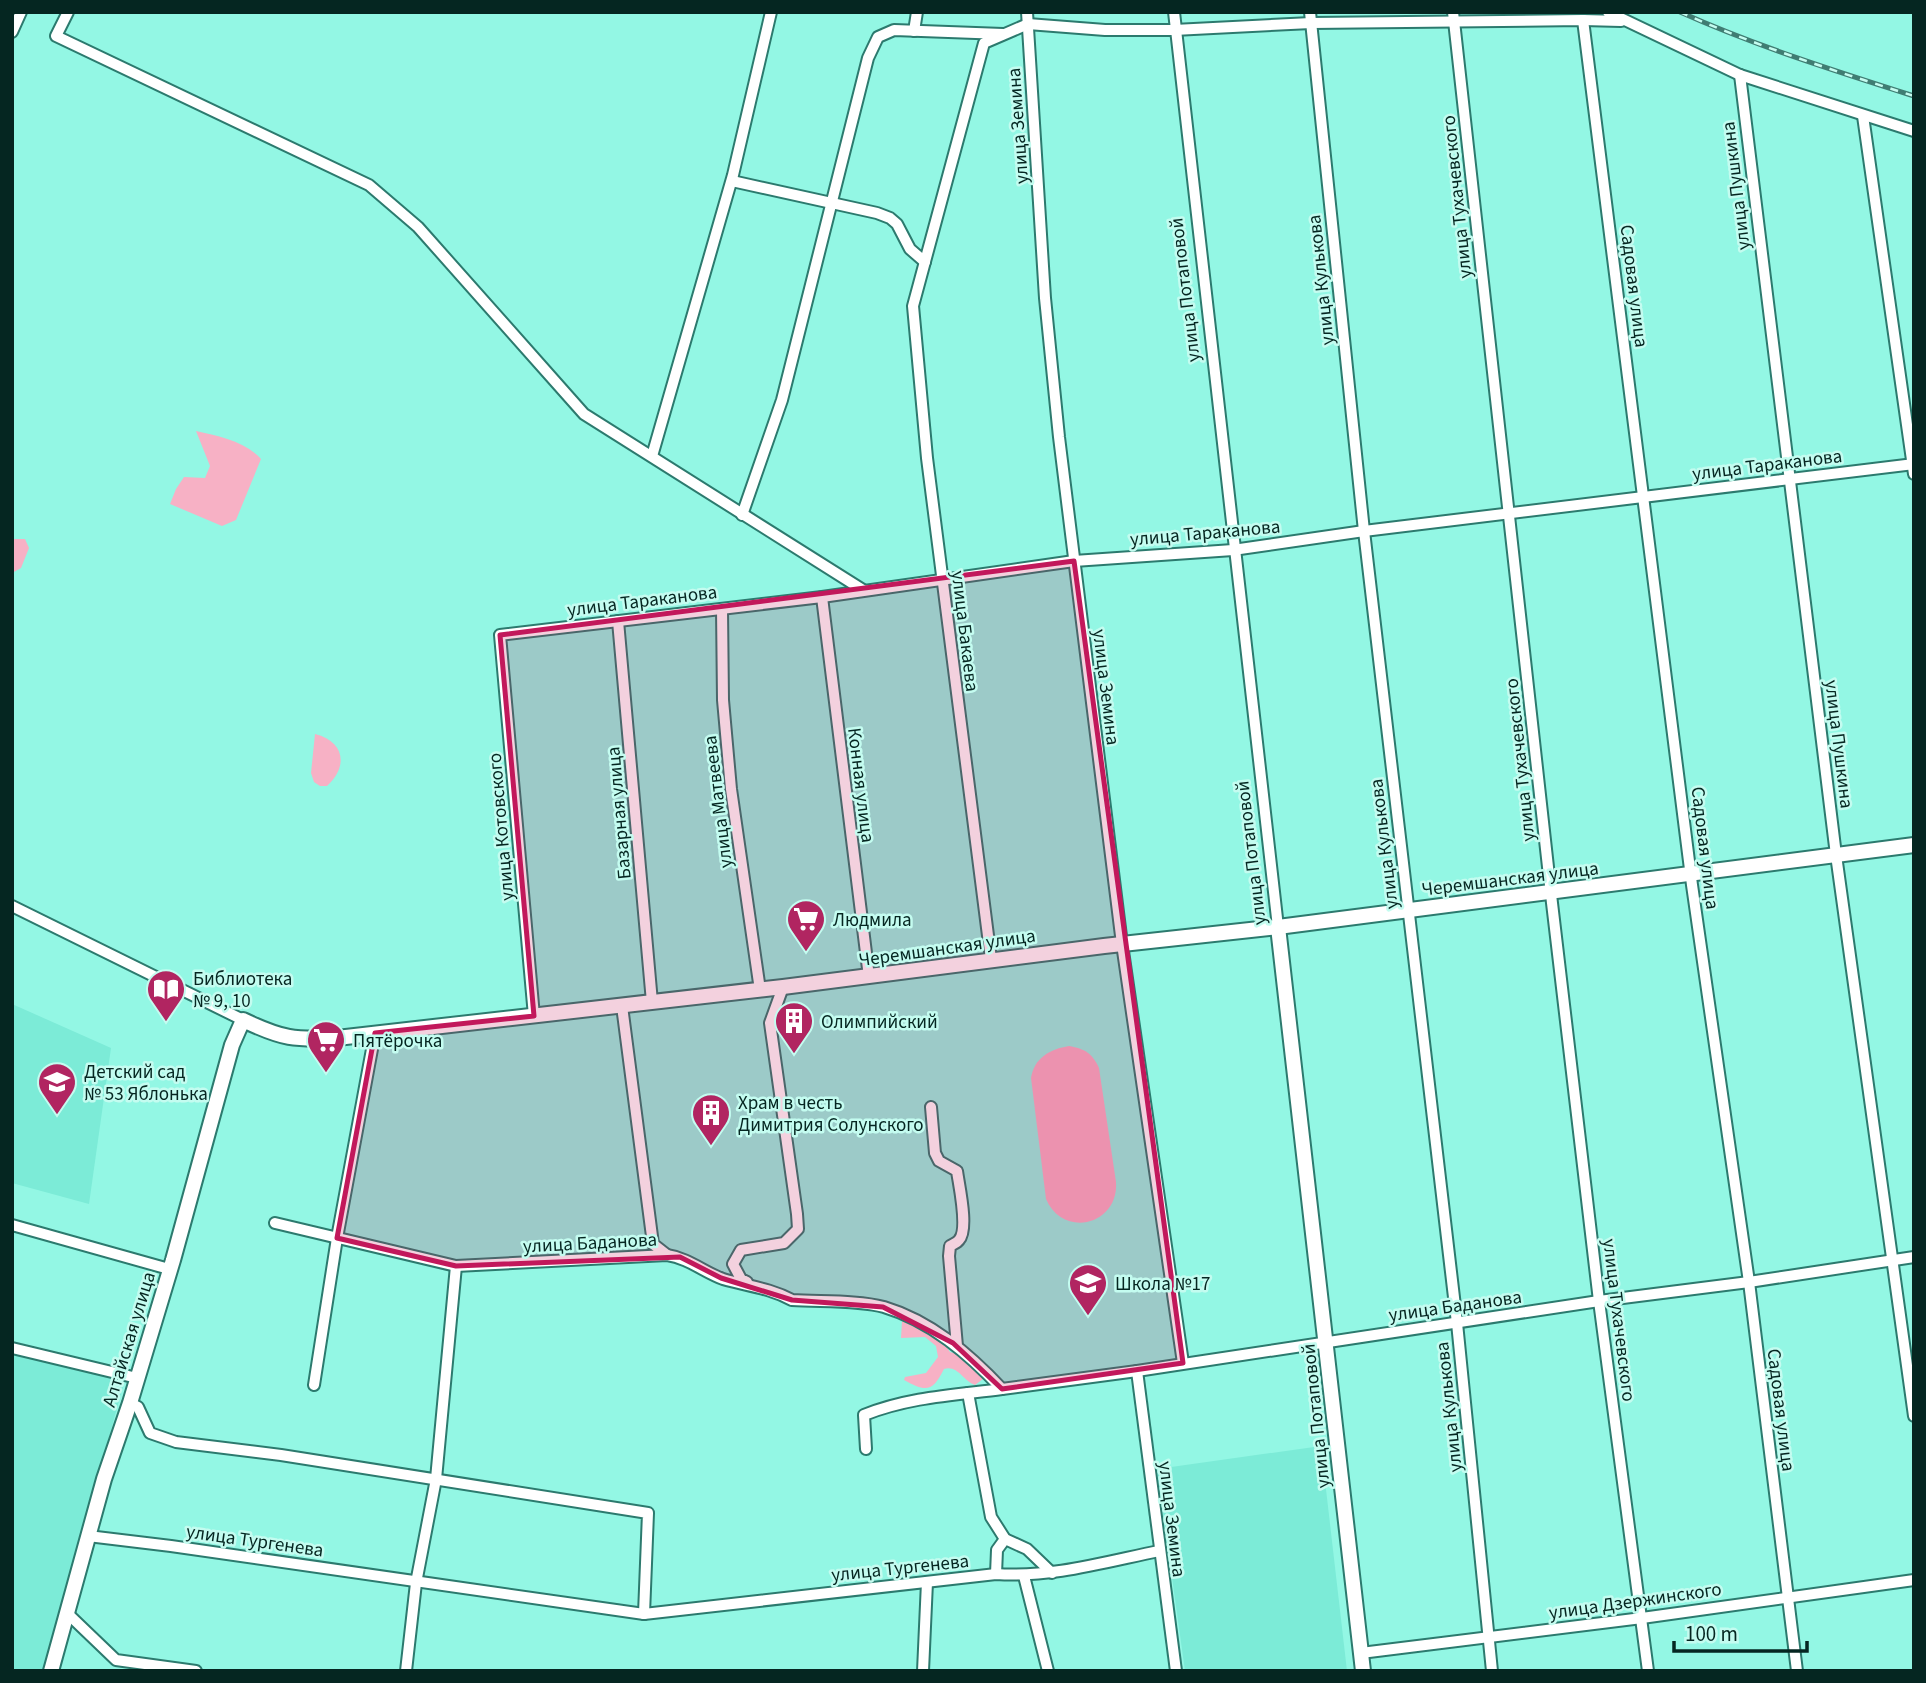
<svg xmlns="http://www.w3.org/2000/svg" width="1926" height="1683" font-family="'Source Sans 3',sans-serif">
  <rect width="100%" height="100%" fill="#93f7e4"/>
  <g fill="#7cebd7">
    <polygon points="12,1004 111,1048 89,1204 12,1183"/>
    <polygon points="12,1354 125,1379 45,1671 12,1671"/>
    <polygon points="1321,1446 1347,1671 1185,1671 1157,1469"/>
  </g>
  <g fill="#f7b1c5">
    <path d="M196,431C218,436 245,441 261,459L236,520L222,526L170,504L176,489L184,477L205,478L210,466Z"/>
    <polygon points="12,539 25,539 29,548 21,568 12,573"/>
    <path d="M315,734C344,741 349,766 327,786H320L314,782L311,773Z"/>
    <path d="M1069,1046C1085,1049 1092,1053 1099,1068L1116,1182C1119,1225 1063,1239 1046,1199L1031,1078C1034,1058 1050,1049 1069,1046Z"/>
    <path d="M902,1321C921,1324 940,1335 950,1352L960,1355L982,1373L983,1379L975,1385C963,1381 958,1365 944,1369C933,1391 927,1393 904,1380L905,1377L926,1373L938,1357L936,1346L925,1337L901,1338Z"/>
  </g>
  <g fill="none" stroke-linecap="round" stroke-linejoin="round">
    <defs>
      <g id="minor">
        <polyline points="68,12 56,36 369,185 418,227 584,414 863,590"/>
        <polyline points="1027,12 1045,298 1059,437 1122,944 1183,1363"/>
        <polyline points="1174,12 1278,927"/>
        <polyline points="1310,12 1364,531 1457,1323 1492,1671"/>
        <polyline points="1453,12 1552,903 1599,1301 1648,1671"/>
        <polyline points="1608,12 1740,75 1914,131"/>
        <polyline points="1583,20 1621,21"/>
        <polyline points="914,31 917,12"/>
        <polyline points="12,32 21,12"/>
        <polyline points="1740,75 1836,855 1914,1416"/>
        <polyline points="1863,116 1914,474"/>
        <polyline points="732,181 877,213 890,218 897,224 910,249 925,262"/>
        <polyline points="652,456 733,175 771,12"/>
        <polyline points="742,515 782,400 868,58 878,37 894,30 1003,34"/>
        <polyline points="822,597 869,977"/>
        <polyline points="722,609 723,700 731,789 760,990"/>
        <polyline points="618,621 652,1002"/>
        <polyline points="12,906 243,1020"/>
        <polyline points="991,959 927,458 913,306 984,43 1028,24 1105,30 1174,30 1311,23 1583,20 1692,885 1749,1282 1797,1671"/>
        <polyline points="622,1006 653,1244 667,1255"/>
        <polyline points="534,1016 500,635 822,597 1074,561 1233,550 1364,531 1914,464"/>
        <path d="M931,1107L935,1153L939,1161L957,1171C959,1186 969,1229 959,1240C957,1243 953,1244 950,1246L949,1256L957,1346"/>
        <path d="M275,1223L456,1266L667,1255C688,1258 704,1272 723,1279C747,1286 770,1288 792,1300C820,1302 857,1300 884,1307C931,1321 969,1354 1002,1389L1137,1371L1599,1301L1749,1282L1914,1257"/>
        <polyline points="12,1225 169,1269"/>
        <polyline points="747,1282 741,1279 733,1264 741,1250 784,1243 798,1229 797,1214 770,1023 783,987"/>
        <polyline points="12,1348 137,1378"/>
        <polyline points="1137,1371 1176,1671"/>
        <polyline points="314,1385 337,1238 375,1033"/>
        <polyline points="968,1393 991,1517 1005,1539 1027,1549 1052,1573"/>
        <polyline points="130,1403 138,1407 150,1433 176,1442 281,1455 648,1513 644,1614"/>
        <path d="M866,1449L864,1415C909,1397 955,1395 1002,1389"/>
        <path d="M88,1536L171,1546L644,1614L996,1574C1051,1578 1105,1562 1159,1551"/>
        <polyline points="996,1574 997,1550 1005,1539"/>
        <polyline points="1024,1576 1048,1671"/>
        <polyline points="67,1613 116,1660 196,1671"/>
        <polyline points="1361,1653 1642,1618 1914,1580"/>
        <polyline points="406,1671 416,1583 436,1479 456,1266"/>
        <polyline points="923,1671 927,1582"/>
      </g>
      <g id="major">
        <polyline points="1278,927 1363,1671"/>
        <path d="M51,1671L104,1479L130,1403L173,1260L232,1045L243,1020C283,1039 294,1040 337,1038L783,987L1104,946L1278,927L1914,845"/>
      </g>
    </defs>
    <use href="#minor" stroke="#2c7a6e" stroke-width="14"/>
    <use href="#major" stroke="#2c7a6e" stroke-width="18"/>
    <use href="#minor" stroke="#fff" stroke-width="10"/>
    <use href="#major" stroke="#fff" stroke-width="14"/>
    <defs>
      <path id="rail" d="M1680,12C1756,46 1835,71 1914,96"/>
    </defs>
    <use href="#rail" stroke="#407d73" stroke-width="5"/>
    <use href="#rail" stroke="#c4fcf0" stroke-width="2.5" stroke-dasharray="8" stroke-linecap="butt"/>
  </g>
  <path fill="#c2185b" fill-opacity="0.2" stroke="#c2185b" stroke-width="5" stroke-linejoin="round" d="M1074,561L1183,1363L1002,1389L953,1343L883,1307L792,1300L721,1278L680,1257L456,1266L337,1238L375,1033L534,1016L500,635Z"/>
  <defs>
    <symbol id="supermarket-pin" viewBox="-11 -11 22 30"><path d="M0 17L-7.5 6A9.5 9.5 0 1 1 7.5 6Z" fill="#b12561" stroke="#c4fcf0"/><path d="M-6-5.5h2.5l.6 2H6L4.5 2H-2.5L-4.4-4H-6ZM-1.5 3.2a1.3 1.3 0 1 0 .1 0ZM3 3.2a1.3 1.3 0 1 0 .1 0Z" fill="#fff"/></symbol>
    <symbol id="library-pin" viewBox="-11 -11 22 30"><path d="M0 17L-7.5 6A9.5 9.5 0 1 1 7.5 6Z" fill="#b12561" stroke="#c4fcf0"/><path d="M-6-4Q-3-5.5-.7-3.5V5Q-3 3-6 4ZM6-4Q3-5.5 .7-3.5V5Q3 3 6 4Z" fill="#fff"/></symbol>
    <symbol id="building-pin" viewBox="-11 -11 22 30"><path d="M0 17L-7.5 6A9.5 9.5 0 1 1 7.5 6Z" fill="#b12561" stroke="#c4fcf0"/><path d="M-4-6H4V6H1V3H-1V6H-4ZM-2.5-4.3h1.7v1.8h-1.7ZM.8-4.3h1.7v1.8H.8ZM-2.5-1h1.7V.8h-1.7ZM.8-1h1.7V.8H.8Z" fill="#fff"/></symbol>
    <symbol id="school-pin" viewBox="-11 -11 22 30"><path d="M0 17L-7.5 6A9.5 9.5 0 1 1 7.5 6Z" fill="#b12561" stroke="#c4fcf0"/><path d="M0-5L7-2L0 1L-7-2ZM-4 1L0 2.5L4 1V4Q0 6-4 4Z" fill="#fff"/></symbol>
  </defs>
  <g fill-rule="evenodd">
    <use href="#supermarket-pin" x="784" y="897" width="44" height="60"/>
    <use href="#library-pin" x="144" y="967" width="44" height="60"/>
    <use href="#building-pin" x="772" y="999" width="44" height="60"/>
    <use href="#supermarket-pin" x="304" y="1018" width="44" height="60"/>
    <use href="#school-pin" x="35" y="1060" width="44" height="60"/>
    <use href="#building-pin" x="689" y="1091" width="44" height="60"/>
    <use href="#school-pin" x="1066" y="1261" width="44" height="60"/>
  </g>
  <g text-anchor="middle" stroke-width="5" stroke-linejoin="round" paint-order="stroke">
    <g font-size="19" fill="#052621" stroke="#c4fcf0">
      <text transform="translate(1017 126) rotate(-94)" y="7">улица Земина</text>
      <text transform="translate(1735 186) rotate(-97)" y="7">улица Пушкина</text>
      <text transform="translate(1456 197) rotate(-96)" y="7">улица Тухачевского</text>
      <text transform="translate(1320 280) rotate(-96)" y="7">улица Кулькова</text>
      <text transform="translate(1635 286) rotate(83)" y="7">Садовая улица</text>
      <text transform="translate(1184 290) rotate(-97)" y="7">улица Потаповой</text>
      <text transform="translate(1767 464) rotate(-7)" y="7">улица Тараканова</text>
      <text transform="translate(1205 532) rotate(-5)" y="7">улица Тараканова</text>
      <text transform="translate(642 600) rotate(-7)" y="7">улица Тараканова</text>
      <text transform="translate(966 631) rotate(83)" y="7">улица Бакаева</text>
      <text transform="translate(1107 687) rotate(83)" y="7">улица Земина</text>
      <text transform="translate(1840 744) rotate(83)" y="7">улица Пушкина</text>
      <text transform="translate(1519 760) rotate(-96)" y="7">улица Тухачевского</text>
      <text transform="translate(862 785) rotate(83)" y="7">Конная улица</text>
      <text transform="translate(717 802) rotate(-97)" y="7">улица Матвеева</text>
      <text transform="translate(618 813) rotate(-95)" y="7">Базарная улица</text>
      <text transform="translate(500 827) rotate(-95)" y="7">улица Котовского</text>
      <text transform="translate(1383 844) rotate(-97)" y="7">улица Кулькова</text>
      <text transform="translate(1706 848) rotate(83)" y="7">Садовая улица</text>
      <text transform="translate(1250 853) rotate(-97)" y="7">улица Потаповой</text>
      <text transform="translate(1510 878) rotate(-7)" y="7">Черемшанская улица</text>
      <text transform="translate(947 947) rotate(-8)" y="7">Черемшанская улица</text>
      <text transform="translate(590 1242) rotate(-3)" y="7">улица Баданова</text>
      <text transform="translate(1455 1305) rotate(-8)" y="7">улица Баданова</text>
      <text transform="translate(1620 1320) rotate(83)" y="7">улица Тухачевского</text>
      <text transform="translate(128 1339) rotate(-73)" y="7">Алтайская улица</text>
      <text transform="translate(1448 1407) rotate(-96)" y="7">улица Кулькова</text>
      <text transform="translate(1782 1410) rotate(83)" y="7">Садовая улица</text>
      <text transform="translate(1315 1416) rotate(-96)" y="7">улица Потаповой</text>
      <text transform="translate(1173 1519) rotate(83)" y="7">улица Земина</text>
      <text transform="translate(255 1540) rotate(8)" y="7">улица Тургенева</text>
      <text transform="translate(900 1567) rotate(-6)" y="7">улица Тургенева</text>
      <text transform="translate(1635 1600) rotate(-8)" y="7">улица Дзержинского</text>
    </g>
    <g font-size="19" fill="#052621" stroke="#c4fcf0" text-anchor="start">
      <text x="833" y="926">Людмила</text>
      <text x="193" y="985">Библиотека<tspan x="193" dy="22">№ 9, 10</tspan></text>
      <text x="821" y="1028">Олимпийский</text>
      <text x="353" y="1047">Пятёрочка</text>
      <text x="84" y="1078">Детский сад<tspan x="84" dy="22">№ 53 Яблонька</tspan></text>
      <text x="738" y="1109">Храм в честь<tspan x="738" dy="22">Димитрия Солунского</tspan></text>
      <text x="1115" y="1290">Школа №17</text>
    </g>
  </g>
  <rect width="1926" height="1683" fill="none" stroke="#052621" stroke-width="28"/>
  <path d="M1674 1641v10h133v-10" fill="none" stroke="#052621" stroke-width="3.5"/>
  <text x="1685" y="1641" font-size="21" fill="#052621" stroke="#c4fcf0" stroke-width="5" paint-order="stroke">100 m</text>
</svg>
